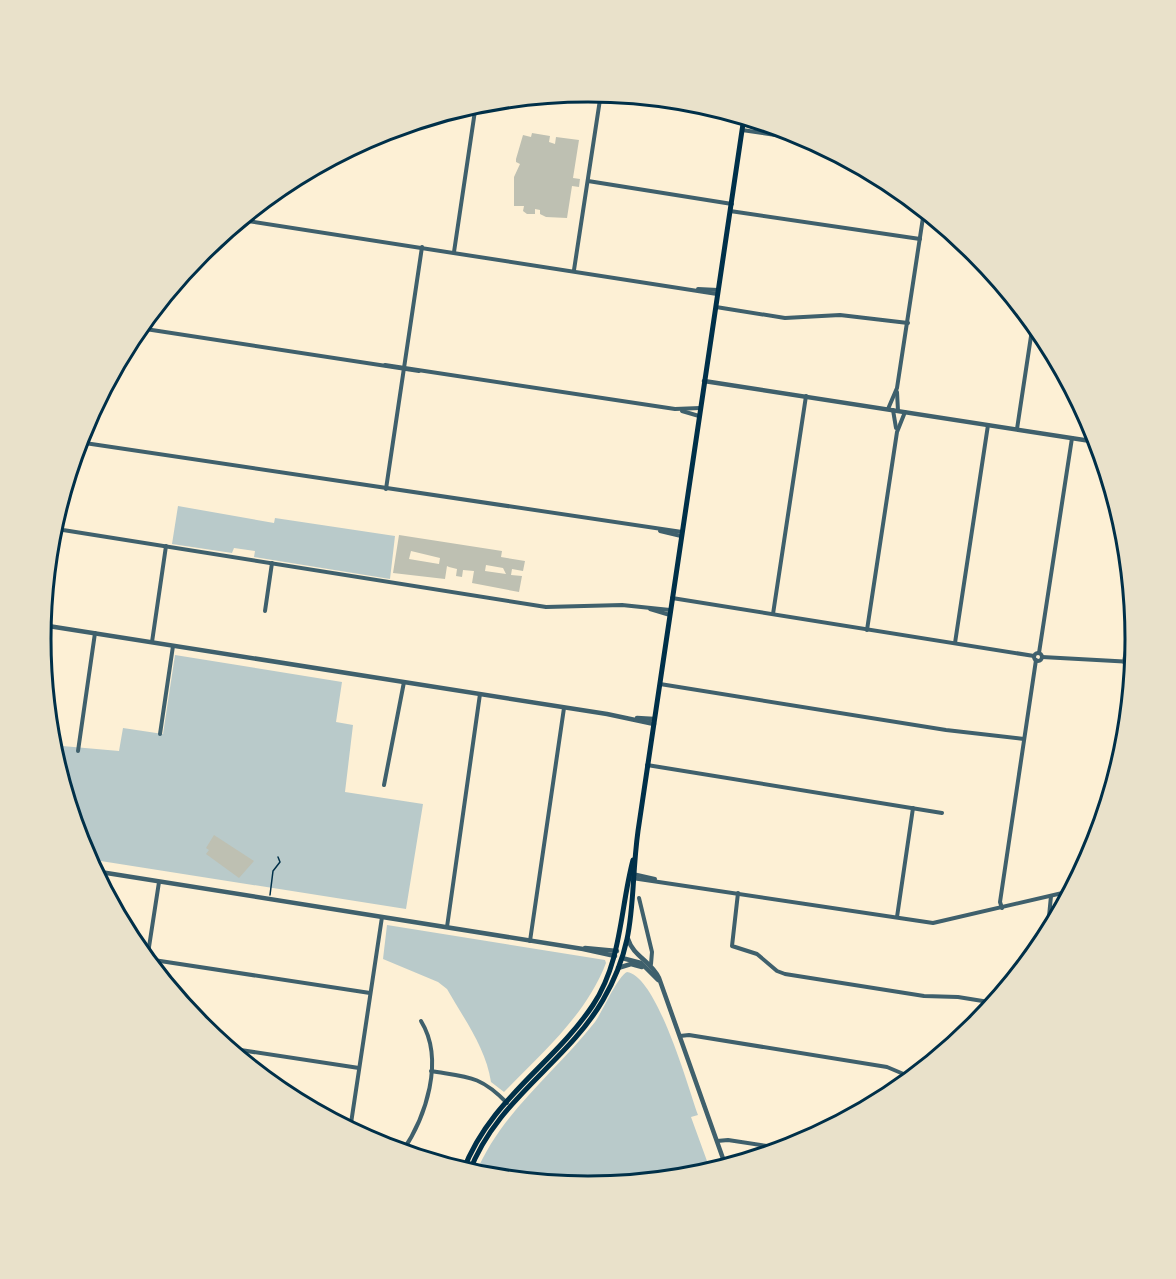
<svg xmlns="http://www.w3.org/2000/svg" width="1176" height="1279" font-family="'Open Sans',sans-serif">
  <rect width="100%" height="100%" fill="#fdf0d5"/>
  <g fill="#b9caca">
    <polygon points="178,506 274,523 275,518 395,536 390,579 254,557 255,551 234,548 232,553 172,544"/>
    <polygon points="175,655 342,682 336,722 353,725 345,792 423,804 406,909 88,859 51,745 119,751 123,728 163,734"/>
    <path d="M387,925L605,960L606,963C586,1015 542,1053 504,1092L491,1082C486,1048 464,1019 447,989L438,982L383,959Z"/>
    <path d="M627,972C657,976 688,1087 698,1115L691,1117L711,1172L694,1177L588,1187L475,1175C501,1112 554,1074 595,1022C603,1011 617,977 627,972Z"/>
  </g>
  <g fill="#bec0b2" fill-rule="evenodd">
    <polygon points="532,133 550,136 549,142 555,144 556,137 579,140 573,178 580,179 579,187 572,186 567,218 546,217 540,214 540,210 535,209 535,214 527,214 523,211 524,206 514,206 514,177 520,164 516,162 516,159 523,135 531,137"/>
    <path d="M399,535L502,551L501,557L525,561L523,571L512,569L511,575L522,576L519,592L472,583L474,571L463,570L462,577L456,576L457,569L449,567L447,566L445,579L393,573ZM411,551L440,558L439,564L409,559ZM486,565L503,568L506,574L485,571Z"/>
    <polygon points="214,835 254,861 239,878 206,854 209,850 206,848"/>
  </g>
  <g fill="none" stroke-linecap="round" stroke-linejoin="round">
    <polyline stroke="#003049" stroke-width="1.5" points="270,895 273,871 280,862 278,857"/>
    <g stroke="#3f606c" stroke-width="4">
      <polyline points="605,94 730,113"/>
      <polyline points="742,130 809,140"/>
      <polyline points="588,181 732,204"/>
      <polyline points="730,211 920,239"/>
      <polyline points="241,220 717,294"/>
      <polyline points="454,252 476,104"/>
      <polyline points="574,270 601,93"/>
      <polyline points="698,289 718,290"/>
      <polyline points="716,307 785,318 840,315 908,323"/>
      <polyline points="139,328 419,371"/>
      <polyline points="385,365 675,409 700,408"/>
      <polyline points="897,392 898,411"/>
      <polyline points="888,409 897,388 924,211"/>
      <polyline points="893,410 896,428"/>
      <polyline points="682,411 699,416"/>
      <polyline points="1017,429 1033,323"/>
      <polyline points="78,442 682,532"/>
      <polyline points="386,489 422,247"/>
      <polyline points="56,515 60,520 59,529 63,530 546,607 622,605 670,610"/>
      <polyline points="660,531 681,536"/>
      <polyline points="672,598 1034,656"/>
      <polyline points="650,609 670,615"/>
      <polyline points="265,611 272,563"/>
      <polyline points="773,614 806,396"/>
      <polyline points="45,625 59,529"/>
      <polyline points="867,630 897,432 905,412"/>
      <polyline points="152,642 166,546"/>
      <polyline points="955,643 988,425"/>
      <polyline points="1039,653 1072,438"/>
      <circle cx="1038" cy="657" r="4"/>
      <polyline points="1042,657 1133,662"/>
      <polyline points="1124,662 1133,610"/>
      <polyline points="660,684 946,730 1024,739"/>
      <polyline points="160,734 173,646"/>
      <polyline points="78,751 95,633"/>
      <polyline points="647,765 942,813"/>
      <polyline points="384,785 404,682"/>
      <polyline points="633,874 655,879"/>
      <polyline points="632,878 933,923 1071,891"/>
      <polyline points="738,893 732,946 757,954 777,971 785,974 924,996 958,997 995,1003"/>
      <polyline points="639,898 652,952 651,964"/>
      <polyline points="1002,908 1000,902 1036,660"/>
      <polyline points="897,917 913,808"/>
      <polyline points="447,927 480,694"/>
      <polyline points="1047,937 1051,896"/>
      <polyline points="530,941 564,708"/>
      <polyline points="147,959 370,993"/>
      <polyline points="147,960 159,882"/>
      <polyline points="680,1036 689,1035 887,1067 913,1078"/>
      <polyline points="227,1048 359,1068"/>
      <path d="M431,1071C467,1077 480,1075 507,1103"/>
      <polyline points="350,1130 382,917"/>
      <polyline points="717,1141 728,1140 787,1149"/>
      <path d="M402,1152C426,1117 445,1060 421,1021"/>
    </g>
    <g stroke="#3f606c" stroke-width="4.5">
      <polyline points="704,381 1097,442"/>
      <polyline points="42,625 607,714 654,724"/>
      <polyline points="637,718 654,719"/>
      <polyline points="94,871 583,949 615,956"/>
      <path d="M628,939C633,956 651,961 659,978L726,1167"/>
      <polyline points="585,948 617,951"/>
      <polyline points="622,958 641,963 658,980"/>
      <polyline points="618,968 631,964 642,967"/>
    </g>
    <g stroke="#003049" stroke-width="5">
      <path d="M463,1171C490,1099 553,1065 593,1005C622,961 620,909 633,860"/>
      <path d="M469,1173C496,1099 566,1064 603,1000C639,938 629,897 638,831L744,117"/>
    </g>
  </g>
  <path d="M0 0H1176V1279H0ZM51 639a537 537 0 1 1 1074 0a537 537 0 1 1-1074 0Z" fill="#e9e1ca" fill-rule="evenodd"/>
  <path fill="none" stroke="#003049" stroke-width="3" d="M51 639a537 537 0 1 1 1074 0a537 537 0 1 1-1074 0Z"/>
</svg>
